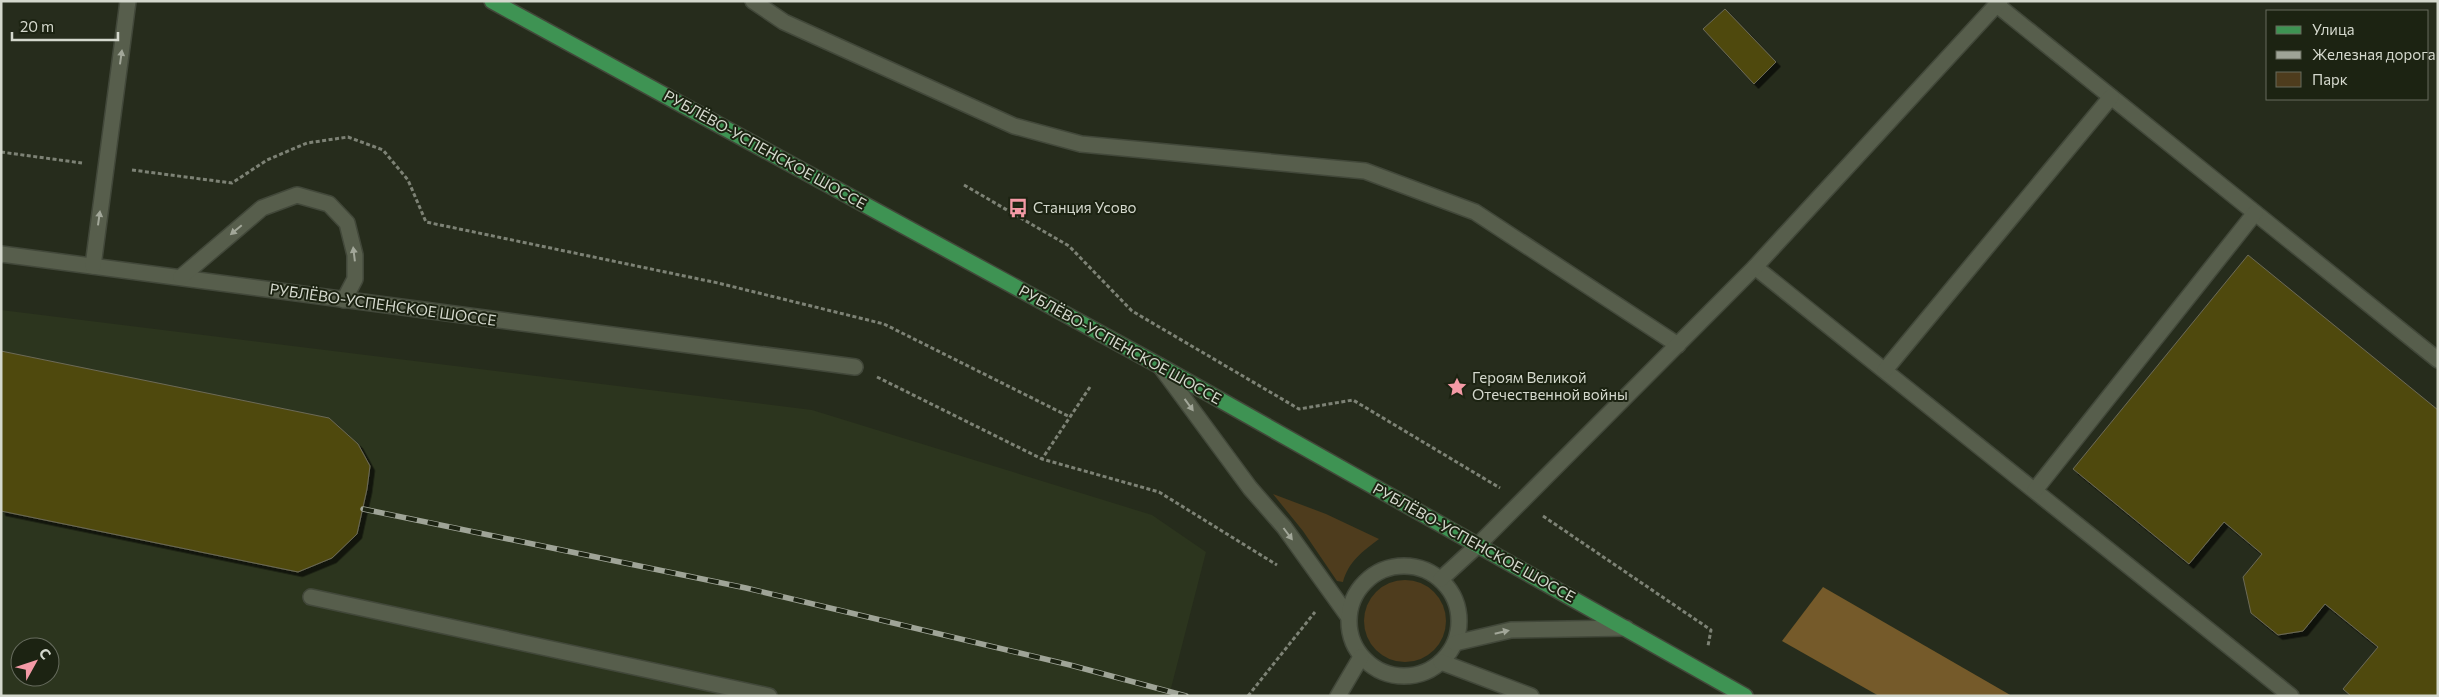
<svg xmlns="http://www.w3.org/2000/svg" width="2439" height="697" font-family="Commissioner,sans-serif">
  <defs>
    <filter id="shadow"><feDropShadow dx="4.5" dy="4.5" stdDeviation="0" flood-color="#0009"/></filter>
  </defs>
  <rect width="100%" height="100%" fill="#262c1c"/>
  <path fill="#2c351e" fill-rule="evenodd" d="M1,310L812,410L1152,515L1206,552L1169,696H1ZM20,647H50V677H20Z"/>
  <g fill="#4e3c1d">
    <path d="M1273,494L1326,514L1379,539C1363,551 1348,562 1343,582L1337,581L1303,531Z"/>
    <circle cx="1405" cy="621" r="41"/>
  </g>
  <polygon fill="#755a2a" points="1823,587 2012,696 1879,696 1782,641"/>
  <g fill="#4f4911" stroke="#6c6a56" filter="url(#shadow)">
    <polygon points="1725,9 1776,62 1754,84 1703,29"/>
    <polygon points="2248,255 2438,410 2438,696 2351,696 2343,689 2378,647 2325,604 2303,631 2278,635 2251,613 2243,577 2262,554 2224,522 2189,564 2073,469"/>
    <polygon points="1,351 329,418 358,444 370,466 367,489 357,534 332,558 298,572 1,511"/>
  </g>
  <g fill="none" stroke-linecap="round" stroke-linejoin="round">
    <defs>
      <g id="minor">
        <polyline points="753,1 784,22 1014,126 1081,144 1365,171 1475,212 1678,345"/>
        <polyline points="1997,5 2438,360"/>
        <polyline points="1,254 855,367"/>
        <polyline points="93,266 128,1"/>
        <polyline points="1755,267 2291,696"/>
        <polyline points="181,277 262,208 297,195 329,204 347,223 355,255 355,279 344,300"/>
        <polyline points="1160,366 1250,488 1284,527 1348,616"/>
        <polyline points="1885,370 2111,97"/>
        <polyline points="2035,490 2255,213"/>
        <circle cx="1404" cy="621" r="55"/>
        <polyline points="1441,579 1478,545 1755,267 2000,1"/>
        <polyline points="311,597 769,696"/>
        <polyline points="1455,643 1511,630 1626,628"/>
        <polyline points="1441,662 1531,696"/>
        <polyline points="1338,696 1361,657"/>
      </g>
      <polyline id="major" points="492,1 1160,366 1745,696"/>
    </defs>
    <use href="#minor" stroke="#42483a" stroke-width="18"/>
    <use href="#major" stroke="#42483a" stroke-width="18"/>
    <g stroke="#7d8275" stroke-width="3" stroke-dasharray="4 2.5" stroke-linecap="butt">
      <polyline points="1,152 82,163"/>
      <polyline points="132,170 232,183 267,160 307,143 348,137 383,150 408,180 426,222 718,283 884,324 1070,417"/>
      <polyline points="964,185 1069,246 1132,311 1299,409 1353,400 1500,488"/>
      <polyline points="877,377 1042,459"/>
      <polyline points="1090,387 1042,459 1159,492 1277,565"/>
      <polyline points="1543,516 1711,630 1708,646"/>
      <polyline points="1248,696 1315,612"/>
    </g>
    <use href="#minor" stroke="#575e4c" stroke-width="15"/>
    <use href="#major" stroke="#3e9353" stroke-width="15"/>
    <defs>
      <polyline id="rail" points="363,509 746,588 1070,665 1186,696"/>
    </defs>
    <use href="#rail" stroke="#9fa497" stroke-width="5.5"/>
    <use href="#rail" stroke="#1c2312" stroke-width="4" stroke-dasharray="11" stroke-linecap="butt"/>
  </g>
  <defs><path id="oneway-solid" d="M-6-.8H1V-3.2L6.5 0L1 3.2V.8H-6Z" transform="scale(1.25)"/></defs>
  <g fill="#a2a799">
    <use href="#oneway-solid" transform="translate(121 57) rotate(-82)"/>
    <use href="#oneway-solid" transform="translate(99 218) rotate(-82)"/>
    <use href="#oneway-solid" transform="translate(236 230) rotate(140)"/>
    <use href="#oneway-solid" transform="translate(354 254) rotate(-97)"/>
    <use href="#oneway-solid" transform="translate(1189 405) rotate(54)"/>
    <use href="#oneway-solid" transform="translate(1288 534) rotate(53)"/>
    <use href="#oneway-solid" transform="translate(1502 632) rotate(-13)"/>
  </g>
  <defs>
    <symbol id="bus-bare" viewBox="-9 -9 18 18"><path d="M-5-6H5V4H4V6H2V4H-2V6H-4V4H-5ZM-3.5-4V0h7V-4ZM-3.5 1.2v1.5H-2V1.2ZM2 1.2v1.5H3.5V1.2Z" fill="#f49aa6" stroke="#1c2312" stroke-width="2.5" paint-order="stroke"/></symbol>
    <symbol id="sight-bare" viewBox="-9 -9 18 18"><path d="M0-6L1.8-2.2L6-1.7L2.9 1.2L3.7 5.4L0 3.3L-3.7 5.4L-2.9 1.2L-6-1.7L-1.8-2.2Z" fill="#f49aa6" stroke="#1c2312" stroke-width="2.5" paint-order="stroke"/></symbol>
  </defs>
  <g fill-rule="evenodd">
    <use href="#bus-bare" x="1004" y="194" width="28" height="28"/>
    <use href="#sight-bare" x="1443" y="373" width="28" height="28"/>
  </g>
  <g text-anchor="middle" stroke-width="4" stroke-linejoin="round" paint-order="stroke">
    <g font-size="15" fill="#d4d8cd" stroke="#1c2312">
      <text transform="translate(765 150) rotate(29)" y="5">РУБЛЁВО-УСПЕНСКОЕ ШОССЕ</text>
      <text transform="translate(383 305) rotate(8)" y="5">РУБЛЁВО-УСПЕНСКОЕ ШОССЕ</text>
      <text transform="translate(1120 345) rotate(29)" y="5">РУБЛЁВО-УСПЕНСКОЕ ШОССЕ</text>
      <text transform="translate(1474 543) rotate(29)" y="5">РУБЛЁВО-УСПЕНСКОЕ ШОССЕ</text>
    </g>
    <g font-size="15" fill="#d4d8cd" stroke="#1c2312" text-anchor="start">
      <text x="1033" y="213">Станция Усово</text>
      <text x="1472" y="383">Героям Великой<tspan x="1472" dy="17">Отечественной войны</tspan></text>
    </g>
  </g>
  <rect width="2439" height="697" fill="none" stroke="#d4d8cd" stroke-width="5"/>
  <rect x="2266" y="10" width="162" height="90" fill="#1c2312" stroke="#666b5d"/>
  <rect x="2276" y="26" width="25" height="8" fill="#3e9353" stroke="#666b5d"/>
  <text x="2312" y="35" font-size="15" fill="#d4d8cd">Улица</text>
  <rect x="2276" y="51" width="25" height="8" fill="#9fa497" stroke="#666b5d"/>
  <text x="2312" y="60" font-size="15" fill="#d4d8cd">Железная дорога</text>
  <rect x="2276" y="72" width="25" height="15" fill="#4e3c1d" stroke="#666b5d"/>
  <text x="2312" y="85" font-size="15" fill="#d4d8cd">Парк</text>
  <g transform="translate(35 662) rotate(50)"><circle r="24" fill="#1c2312" stroke="#666b5d"/>
  <path d="M0-4L9 19L0 12L-9 19Z" fill="#f49aa6"/>
  <text y="-8" font-size="14" font-weight="bold" text-anchor="middle" fill="#d4d8cd">С</text>
  </g>
  <path d="M12 32v8h106v-8" fill="none" stroke="#d4d8cd" stroke-width="2.5"/>
  <text x="20" y="32" font-size="15" fill="#d4d8cd" stroke="#1c2312" stroke-width="4" paint-order="stroke">20 m</text>
</svg>
